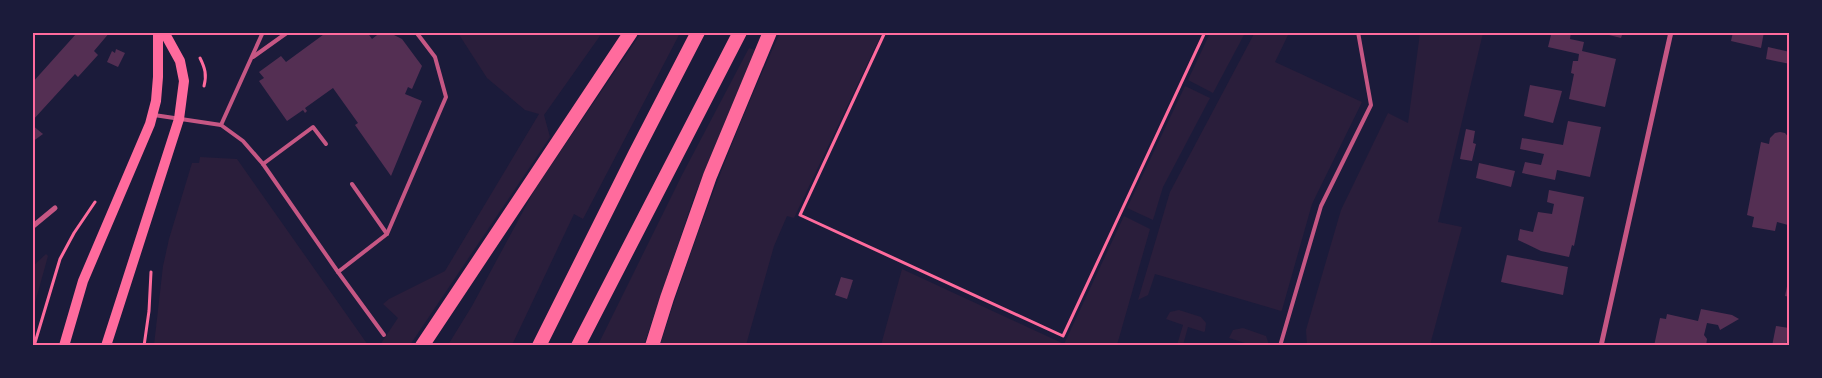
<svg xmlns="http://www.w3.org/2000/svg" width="1822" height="378" font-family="'Asap Condensed',sans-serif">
  <rect width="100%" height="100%" fill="#1b1b3a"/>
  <g fill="#2a1e3b">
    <polygon points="1255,32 1289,33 1275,62 1362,102 1312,204 1282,310 1281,311 1155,274 1148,295 1138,300 1170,192"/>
    <polygon points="458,33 602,33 544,115 550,137 410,345 380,345 398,318 383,304 389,299 445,271 539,114 525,110 487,78"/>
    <polygon points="641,33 680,33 583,219 574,214 512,345 448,345 472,306 535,189"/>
    <path d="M780,33H882L794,218L787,216L774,246L746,345H660C694,239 733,134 780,33Z"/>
    <polygon points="1210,33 1245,33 1213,93 1188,80"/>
    <polygon points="1420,33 1483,33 1438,222 1462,227 1430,345 1307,345 1306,330 1341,210 1388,113 1408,123"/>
    <polygon points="749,48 755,50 694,197 644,345 598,345 682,175"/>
    <polygon points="1185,86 1210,98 1163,187 1153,220 1127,208"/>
    <polygon points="200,157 237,159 368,345 154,345 163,266 169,239 192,163 199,163"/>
    <polygon points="1124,216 1150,229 1117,345 881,345 902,269 1064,344"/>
    <polygon points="46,254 48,256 33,310 33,266"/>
    <polygon points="1179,310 1201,317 1206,323 1205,331 1204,332 1188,327 1183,345 1177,345 1183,325 1166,319 1170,312"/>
    <polygon points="1243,328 1266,336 1269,345 1245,345 1245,343 1229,338 1233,330"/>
  </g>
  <g fill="#542f53">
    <polygon points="75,32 110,32 94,51 98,55 78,77 75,74 32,121 32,83 76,34"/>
    <polygon points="327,32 367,32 372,39 381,32 388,32 402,39 422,66 412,89 408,87 405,94 422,101 391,176 355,125 358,123 333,88 305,108 307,111 305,113 303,110 287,121 259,81 264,78 259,72 281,56 286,62"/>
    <polygon points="1542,32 1571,32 1570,39 1584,42 1582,51 1616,59 1605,107 1569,99 1574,74 1571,73 1573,61 1578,61 1579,54 1548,47 1551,35"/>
    <polygon points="1597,32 1623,32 1621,38"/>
    <polygon points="1733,32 1764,32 1761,48 1731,41"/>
    <polygon points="1768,47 1790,52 1790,64 1766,59"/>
    <polygon points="116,49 125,53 118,67 107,62 112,51 115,53"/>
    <polygon points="1530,85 1562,91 1553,123 1524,116"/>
    <polygon points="1568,121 1601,127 1590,177 1557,170 1555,180 1522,173 1525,162 1541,165 1544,154 1520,149 1522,138 1563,145"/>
    <polygon points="32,125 43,134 32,142"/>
    <polygon points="1466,129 1475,131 1473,143 1476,144 1472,161 1460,159"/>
    <polygon points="1780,132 1785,133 1790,139 1790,221 1788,225 1777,222 1775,231 1752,227 1754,217 1747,215 1761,142 1769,144 1770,138 1775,133"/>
    <polygon points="1479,163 1515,171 1511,187 1476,178"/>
    <polygon points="1549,190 1584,197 1574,246 1572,245 1569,257 1541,251 1518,240 1520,229 1533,232 1538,212 1552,214 1554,204 1547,202"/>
    <polygon points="1507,255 1568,267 1563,295 1501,282"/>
    <polygon points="841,277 853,280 847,299 835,295"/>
    <polygon points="1789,277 1790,277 1790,297 1785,296"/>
    <polygon points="1701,309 1732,315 1739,319 1720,330 1718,325 1707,323 1704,335 1707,339 1706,346 1654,346 1660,318 1666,319 1667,314 1698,321"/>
    <polygon points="1776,326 1789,328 1786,346 1772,346"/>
  </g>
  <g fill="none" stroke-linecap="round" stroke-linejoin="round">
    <g stroke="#ff6b9d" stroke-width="3">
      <polyline points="885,32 800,215 1063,336 1205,32"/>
      <path d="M200,58C205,68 207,75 204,86"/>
      <polyline points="34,346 60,259 74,233 95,202"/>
      <polyline points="144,346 149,311 151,272"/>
    </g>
    <g stroke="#c65784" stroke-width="4">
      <polyline points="253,57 288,32"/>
      <polyline points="154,115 221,125 243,141 263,164 338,272 387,234 352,184"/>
      <polyline points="221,125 263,32"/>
      <polyline points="263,164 313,127 326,144"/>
      <polyline points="387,234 446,97 435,57 416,32"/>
      <polyline points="338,272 384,335"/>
      <polyline points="1280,346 1321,206 1371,105 1358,32"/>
    </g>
    <g stroke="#c65784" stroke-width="5">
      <polyline points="32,227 55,208"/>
      <polyline points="1601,346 1671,32"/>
    </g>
    <g stroke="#ff6b9d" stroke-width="10">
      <polyline points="64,346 83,281 150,124 156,101 158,77 158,32"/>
      <polyline points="106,346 179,119 184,81 180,61 164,32"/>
    </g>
    <g stroke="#ff6b9d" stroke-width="14">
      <polyline points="422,346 631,32"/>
      <polyline points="539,346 635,154 698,32"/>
      <polyline points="578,346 740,32"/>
      <polyline points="652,346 667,298 710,176 770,32"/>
    </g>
  </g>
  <rect width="1822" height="378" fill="none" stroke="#1b1b3a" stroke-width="68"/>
  <rect x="34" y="34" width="1754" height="310" fill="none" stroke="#ff6b9d" stroke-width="2"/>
</svg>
